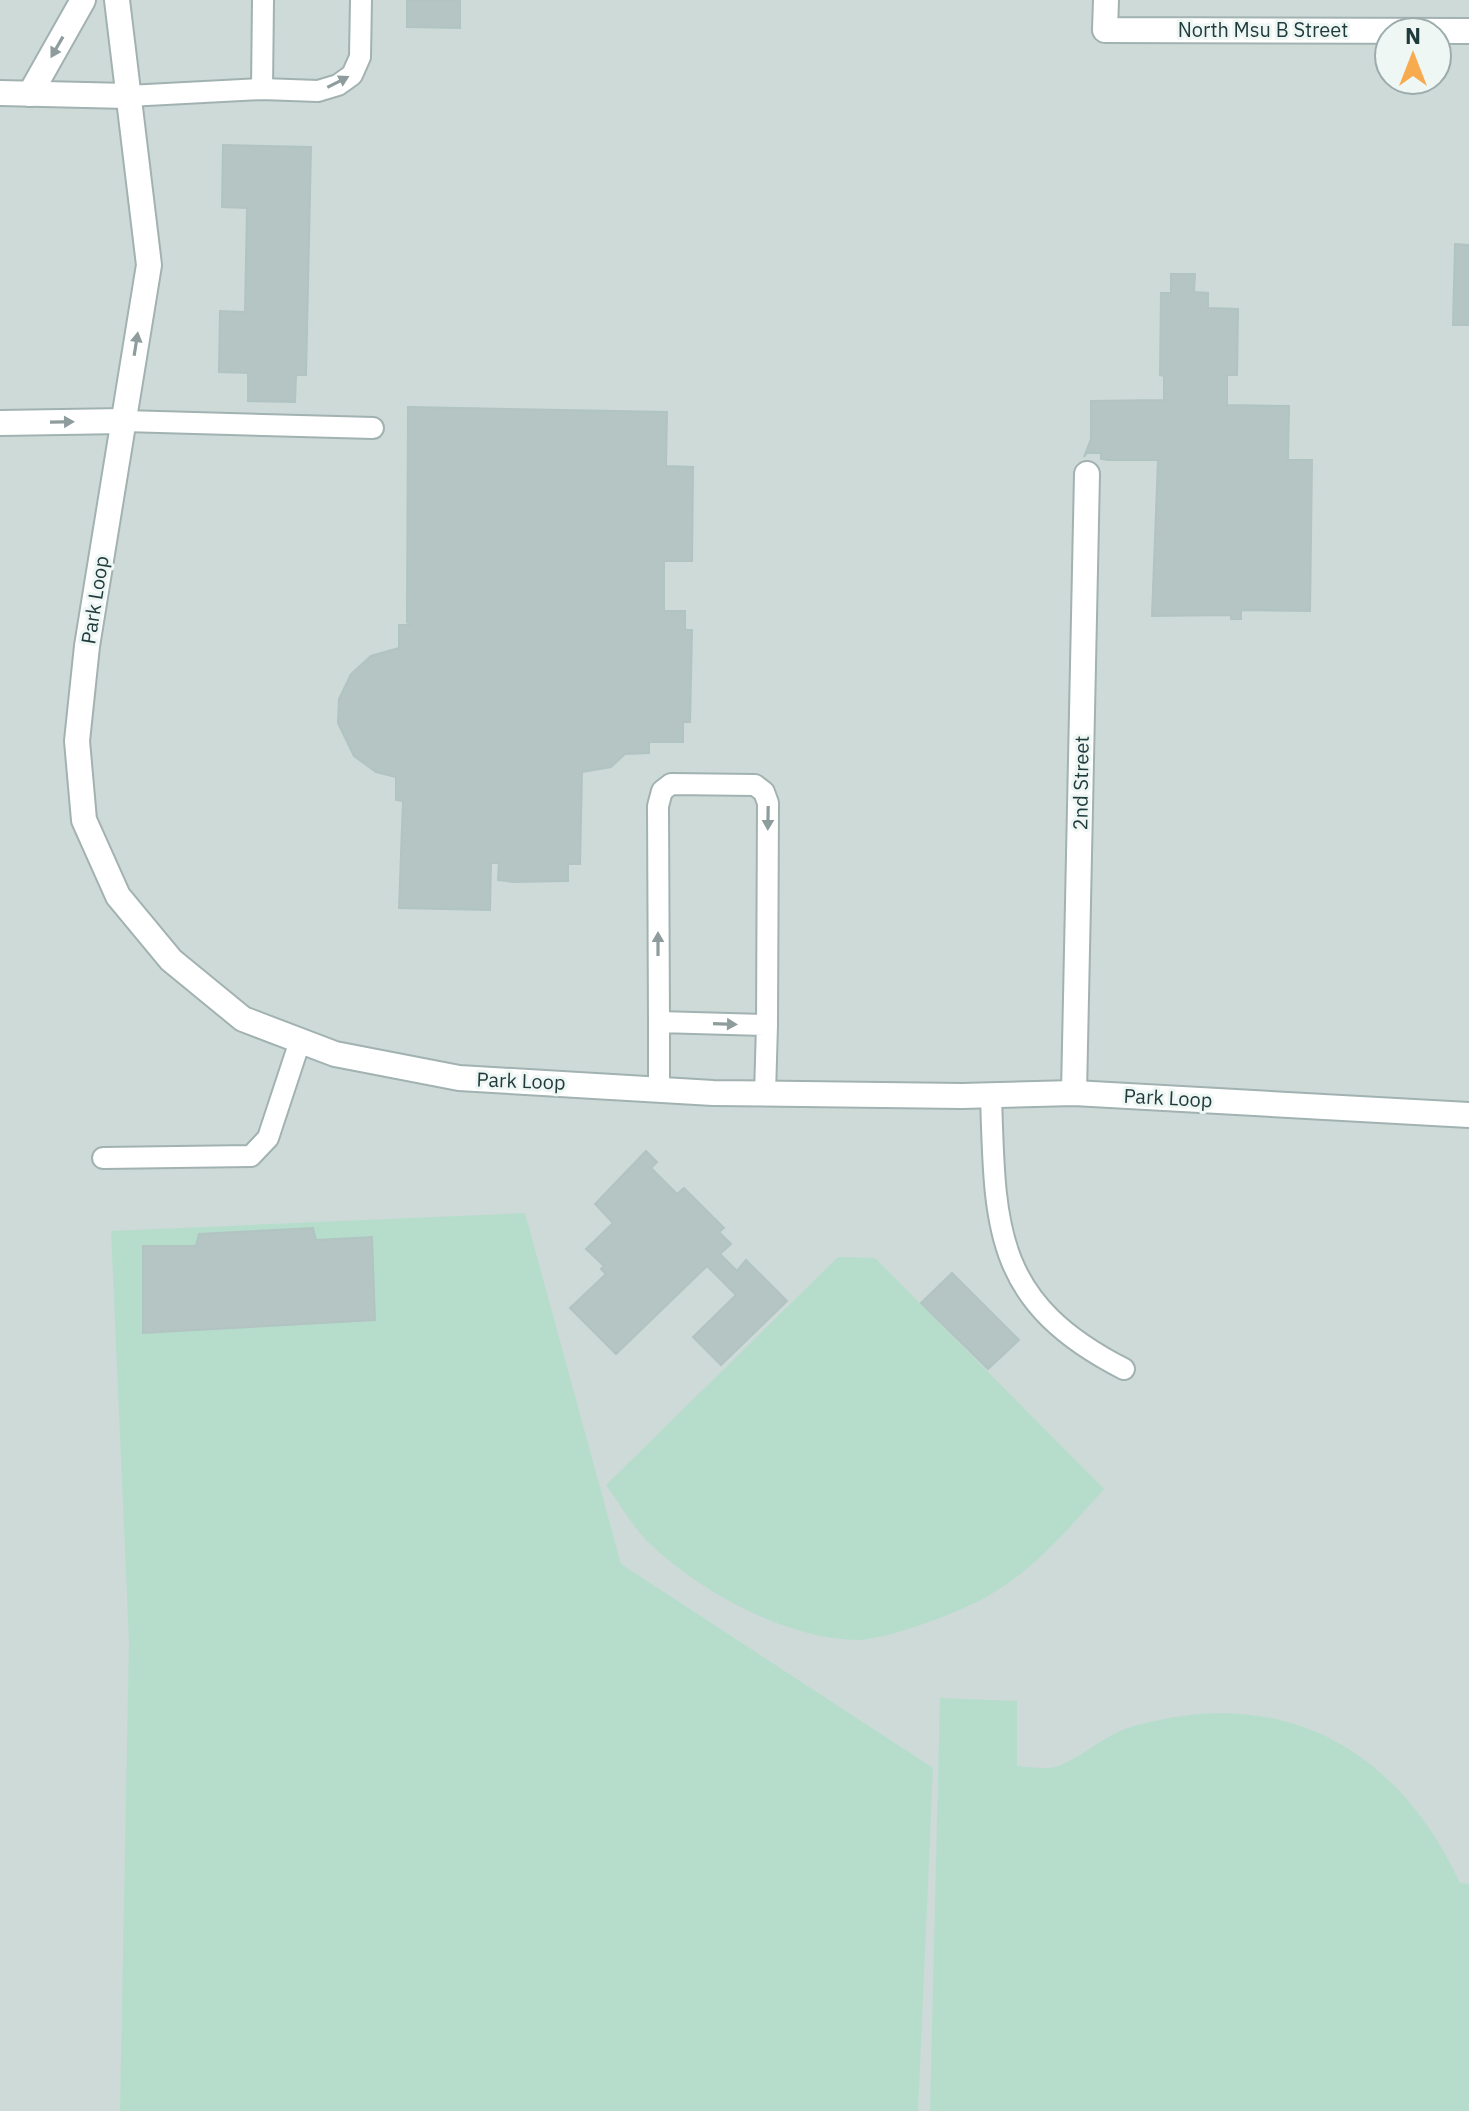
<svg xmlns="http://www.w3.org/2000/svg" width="1469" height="2111" font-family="'IBM Plex Sans',sans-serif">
  <rect width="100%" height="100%" fill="#deebe9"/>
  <path fill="#cddad8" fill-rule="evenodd" d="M0,0H1469V2111H0ZM1389,32H1437V80H1389Z"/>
  <g fill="#b6ddcc">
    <polygon points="525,1213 621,1564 933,1768 918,2111 120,2111 129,1641 111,1231"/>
    <path d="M838,1257L875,1258L1104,1489C1069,1528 1034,1570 988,1596C960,1612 887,1640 856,1640C785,1639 700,1591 650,1544C633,1528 620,1504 606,1485Z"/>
    <path d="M940,1698L1017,1701V1766C1029,1767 1048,1770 1059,1766C1085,1755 1106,1734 1134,1726C1281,1684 1397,1747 1460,1883L1469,1884V2111H930Z"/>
  </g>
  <g fill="#b4c5c3" stroke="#b1c4c2" stroke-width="2">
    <polygon points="407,0 460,0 460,28 407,27"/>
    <polygon points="223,145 311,147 306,375 296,375 295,402 248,401 248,373 219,372 220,311 245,312 247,208 222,207"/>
    <polygon points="1455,244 1469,245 1469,325 1453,325"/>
    <polygon points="1171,274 1195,274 1194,292 1208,293 1208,308 1238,309 1237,375 1227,375 1227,405 1289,406 1288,460 1312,460 1310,611 1241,610 1241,619 1231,619 1231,615 1152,616 1158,460 1108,460 1101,459 1101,453 1087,453 1084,457 1091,439 1091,401 1164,400 1164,376 1160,375 1161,293 1171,293"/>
    <polygon points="408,407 667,412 666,466 693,467 692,561 664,561 664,611 685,611 685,630 692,630 690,722 683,722 683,742 649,742 649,753 625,754 611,767 582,772 580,864 568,864 568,881 513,882 498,880 499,863 491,863 490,910 399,908 403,801 396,800 396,777 376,772 354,756 338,723 339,699 351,674 371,656 399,648 399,625 410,625 407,622"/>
    <polygon points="646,1151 657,1162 651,1168 677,1194 684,1188 724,1228 719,1232 731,1244 720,1254 737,1271 746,1260 787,1301 721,1365 693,1337 736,1295 707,1266 616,1354 570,1308 606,1274 601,1269 604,1266 586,1249 613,1223 595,1204"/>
    <polygon points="313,1228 316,1240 372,1237 375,1320 143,1333 143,1246 196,1246 199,1234"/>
    <polygon points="952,1273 1019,1340 988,1369 921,1303"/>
  </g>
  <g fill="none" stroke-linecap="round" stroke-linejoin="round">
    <defs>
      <g id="lane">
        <polyline points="262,89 263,0"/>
        <polyline points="128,96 262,89 318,91 338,85 352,75 360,57 361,0"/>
        <polyline points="124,421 373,428"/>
        <polyline points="659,1022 658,806 662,791 671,784 755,785 764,792 768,803 767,1025"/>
        <polyline points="659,1089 659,1022 767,1025 765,1094"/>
        <path d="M991,1095C995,1228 993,1302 1124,1369"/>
        <polyline points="103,1158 251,1156 268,1138 300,1041"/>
      </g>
      <g id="street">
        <polyline points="117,0 149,265 87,646 77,741 84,820 118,896 171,960 243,1019 335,1054 459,1078 713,1093 962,1096 1074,1093 1469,1115"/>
        <polyline points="1106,0 1105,30 1469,31"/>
        <polyline points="0,93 128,96"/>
        <polyline points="30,94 83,0"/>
        <polyline points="0,423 124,421"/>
        <polyline points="1074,1093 1087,474"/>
      </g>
    </defs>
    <use href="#lane" stroke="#a1b2b1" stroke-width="24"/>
    <use href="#street" stroke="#a1b2b1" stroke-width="28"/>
    <use href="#lane" stroke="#fff" stroke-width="20"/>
    <use href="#street" stroke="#fff" stroke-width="24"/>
  </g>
  <defs><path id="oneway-solid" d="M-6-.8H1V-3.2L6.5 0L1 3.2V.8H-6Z" transform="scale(2)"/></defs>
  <g fill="#8f9c9d">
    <use href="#oneway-solid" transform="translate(57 47) rotate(120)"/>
    <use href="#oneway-solid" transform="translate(338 82) rotate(-27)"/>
    <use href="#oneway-solid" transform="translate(136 344) rotate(-81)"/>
    <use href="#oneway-solid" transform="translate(62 422) rotate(-1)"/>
    <use href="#oneway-solid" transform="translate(768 818) rotate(91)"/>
    <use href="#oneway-solid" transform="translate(658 944) rotate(-90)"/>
    <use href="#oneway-solid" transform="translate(725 1024) rotate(2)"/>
  </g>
  <g text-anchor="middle" stroke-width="6" stroke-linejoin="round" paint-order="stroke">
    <g font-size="20" fill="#1f3a3b" stroke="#eff7f5">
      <text x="1263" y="37">North Msu B Street</text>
      <text transform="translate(95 600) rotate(-81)" y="7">Park Loop</text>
      <text transform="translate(1081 783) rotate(-89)" y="7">2nd Street</text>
      <text transform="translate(521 1081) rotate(2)" y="7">Park Loop</text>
      <text transform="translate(1168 1098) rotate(3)" y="7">Park Loop</text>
    </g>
  </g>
  <g transform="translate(1413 56)"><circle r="38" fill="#eff7f5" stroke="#9cabab" stroke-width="2"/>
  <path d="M0-6L14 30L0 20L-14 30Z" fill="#f8aa4f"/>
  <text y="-12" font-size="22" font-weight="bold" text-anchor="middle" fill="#1f3a3b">N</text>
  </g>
</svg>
